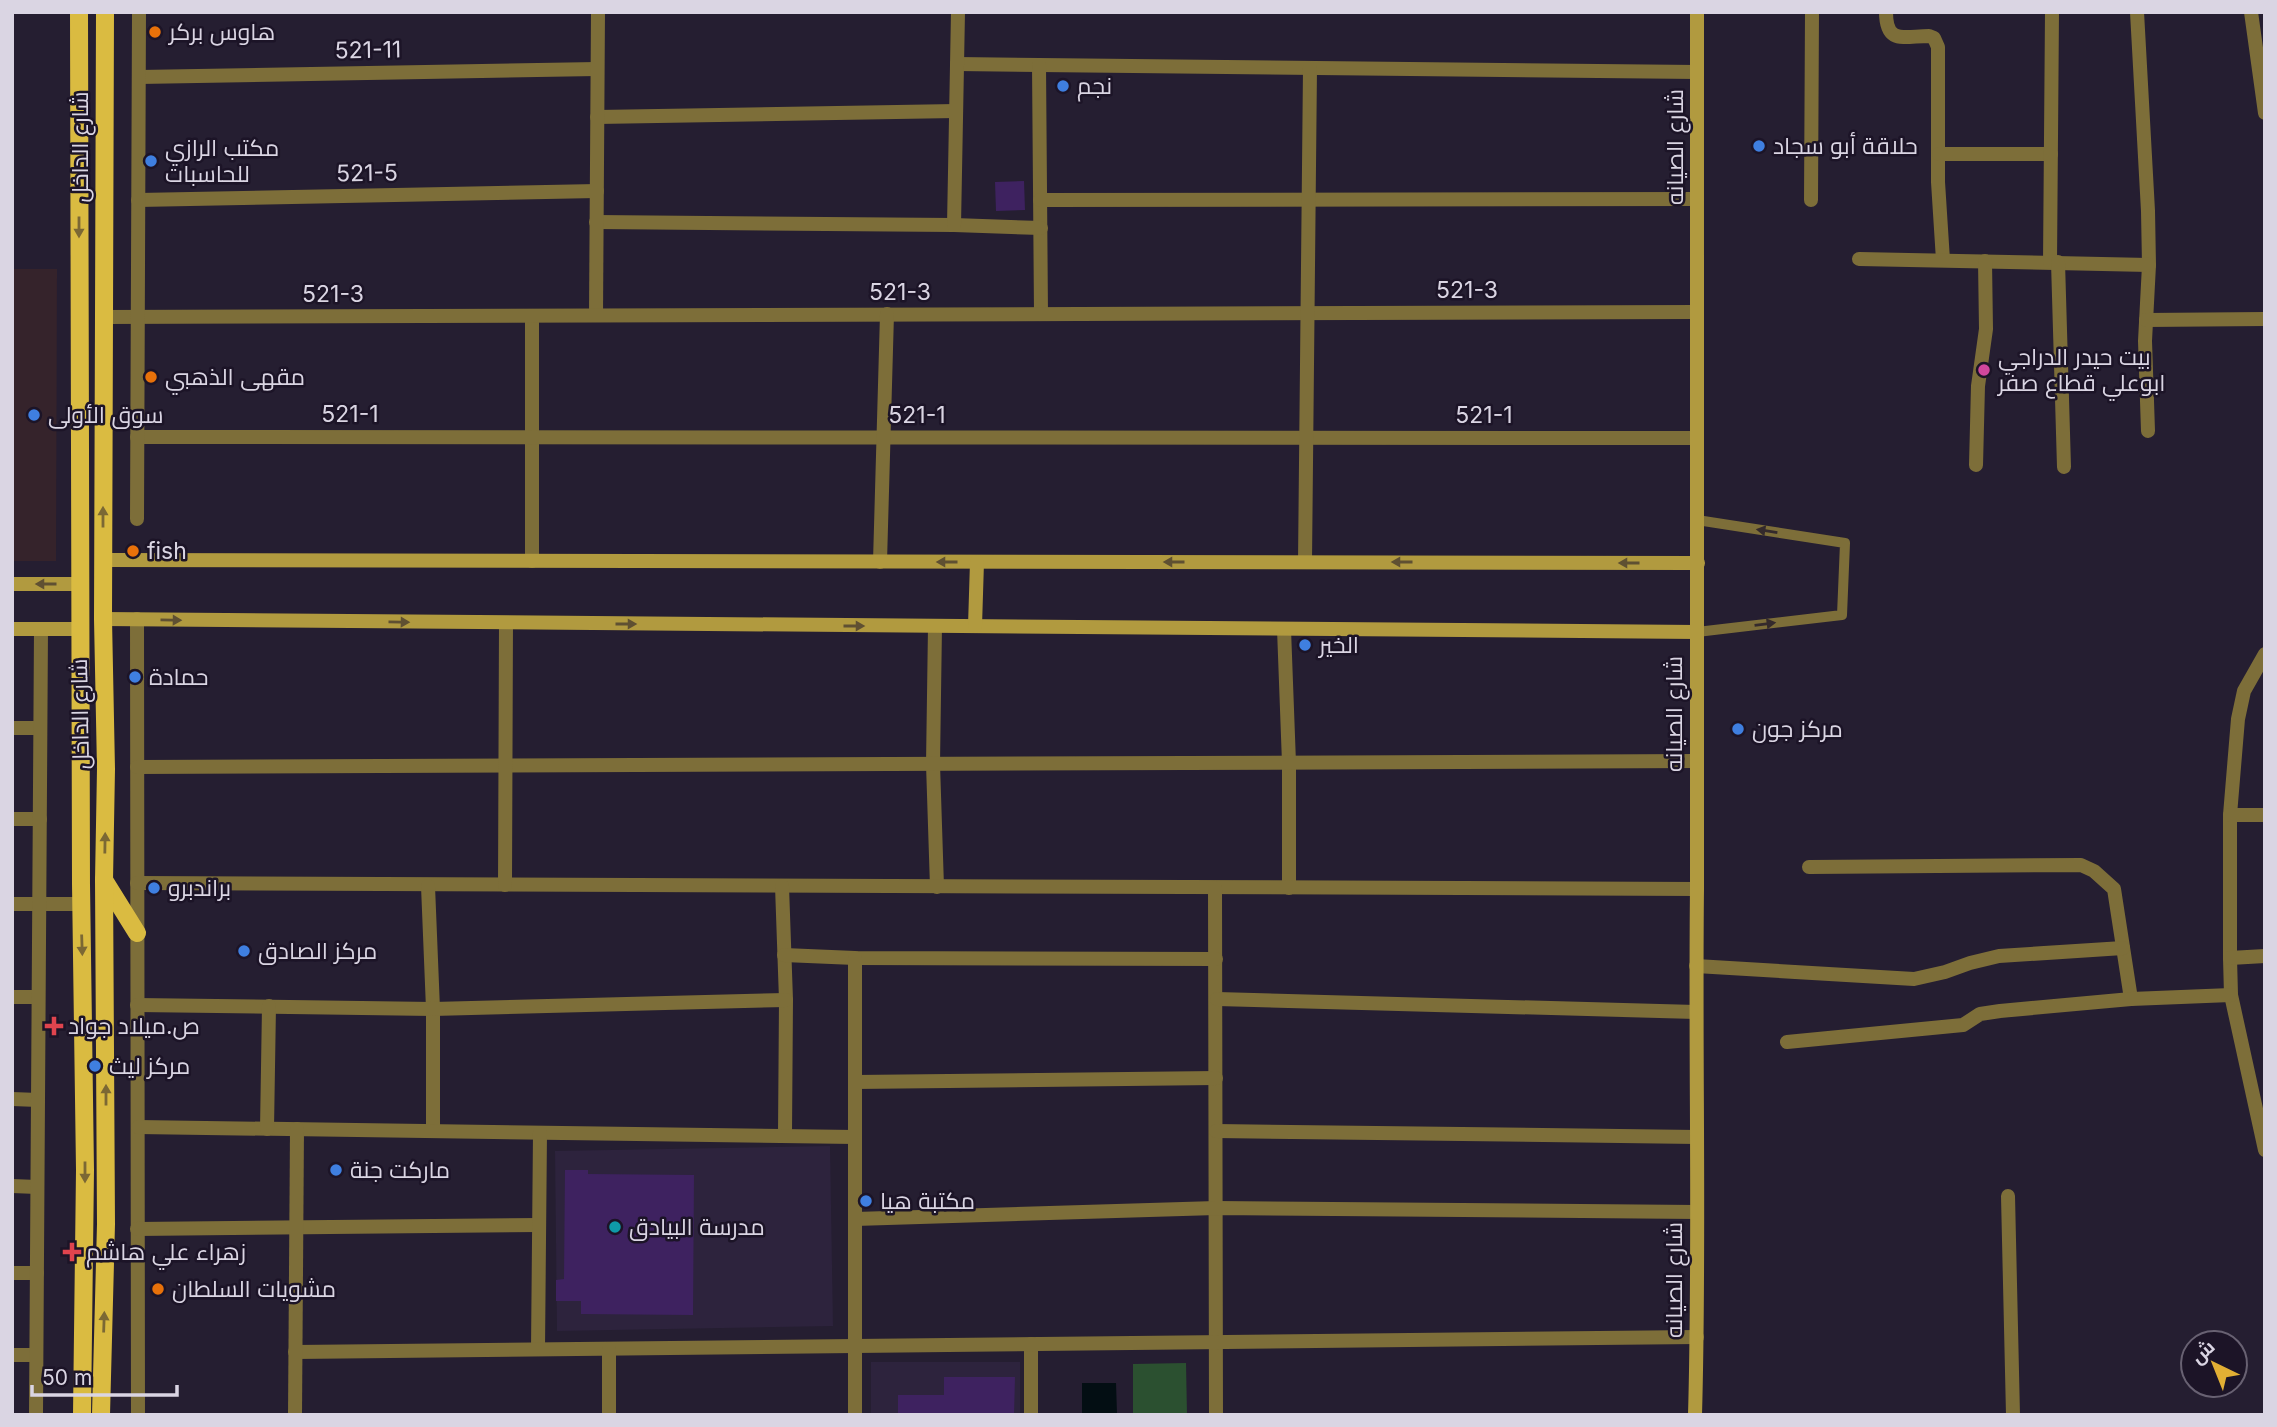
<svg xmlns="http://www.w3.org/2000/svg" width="2277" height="1427" font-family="Inter,Cairo,sans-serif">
  <rect width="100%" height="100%" fill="#251e31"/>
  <polygon fill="#35232b" points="12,269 57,269 56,561 12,561"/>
  <g fill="#2d233d">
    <polygon points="830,1146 833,1326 557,1331 555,1151"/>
    <rect x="871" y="1362" width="149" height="53"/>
  </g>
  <polygon fill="#2b5030" points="1186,1363 1187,1415 1133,1415 1133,1364"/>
  <polygon fill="#030e13" points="1082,1383 1116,1383 1117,1415 1082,1415"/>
  <g fill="#3e2260">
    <polygon points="1024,181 1025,210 996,211 995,182"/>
    <polygon points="565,1170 588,1170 588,1174 694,1175 693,1315 581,1314 581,1301 556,1301 556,1280 564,1279"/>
    <polygon points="944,1377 1015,1377 1014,1415 898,1415 898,1395 944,1395"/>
  </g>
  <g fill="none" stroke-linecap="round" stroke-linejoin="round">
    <polyline stroke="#7d6e39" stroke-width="10" points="1697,632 1842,615 1845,543 1697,520"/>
    <g stroke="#7d6e39" stroke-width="14">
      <path d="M1886,12C1886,45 1904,36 1929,36L1934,38L1938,47V182L1943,260"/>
      <polyline points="2137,12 2148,211 2149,265 2145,341 2148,431"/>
      <polyline points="2251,12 2265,113"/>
      <polyline points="957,64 1697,72"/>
      <polyline points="1039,65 1041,314"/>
      <polyline points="139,77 597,69"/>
      <polyline points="597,117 956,111"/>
      <polyline points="1939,154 2051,154"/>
      <polyline points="138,200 597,191"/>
      <polyline points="1040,200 1697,199"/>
      <polyline points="1811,200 1812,12"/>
      <polyline points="596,222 954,225 1041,228"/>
      <polyline points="954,225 958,12"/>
      <polyline points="1859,259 2149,265"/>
      <polyline points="2050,262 2052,12"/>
      <polyline points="2058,262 2064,467"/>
      <polyline points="596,315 598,12"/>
      <polyline points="532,316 532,561"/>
      <polyline points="104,317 1697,312"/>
      <polyline points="2146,320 2265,319"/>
      <polyline points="137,437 1697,438"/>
      <polyline points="1976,465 1978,386 1986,329 1985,261"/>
      <polyline points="137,519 139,12"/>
      <polyline points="880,562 887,314"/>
      <polyline points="1305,562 1310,68"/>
      <polyline points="137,619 138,1415"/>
      <polyline points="935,626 933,764 937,887"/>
      <polyline points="1284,629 1289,763 1289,888"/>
      <polyline points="2265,654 2244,691 2238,719 2230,815 2230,958 2231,995 2265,1150"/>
      <polyline points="12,728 40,728"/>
      <polyline points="137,767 1697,761"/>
      <polyline points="2230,815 2265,815"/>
      <polyline points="12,819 40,819"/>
      <polyline points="1809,867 2081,865 2094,871 2114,889 2131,999"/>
      <polyline points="137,883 1697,889"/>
      <polyline points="505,885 506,623"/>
      <polyline points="428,886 433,1009 433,1131"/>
      <polyline points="782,886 786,1000 785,1134"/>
      <polyline points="1215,888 1216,1415"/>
      <polyline points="12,904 81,904"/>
      <polyline points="784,955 855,958 1216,959"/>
      <polyline points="2230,958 2265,956"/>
      <polyline points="1696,966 1914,979 1945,972 1970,963 1999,956 2123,948"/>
      <polyline points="12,997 38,997"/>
      <polyline points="1217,999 1696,1012"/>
      <polyline points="137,1005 433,1009 786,1000"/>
      <polyline points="1787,1042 1963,1025 1980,1014 2000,1011 2131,999 2231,995"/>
      <polyline points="855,1082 1216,1078"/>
      <polyline points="12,1099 38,1100"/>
      <polyline points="138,1127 855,1137"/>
      <polyline points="267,1129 269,1006"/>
      <polyline points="1216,1131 1697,1137"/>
      <polyline points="12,1186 37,1187"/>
      <polyline points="2008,1196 2013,1415"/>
      <polyline points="855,1219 1216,1208 1697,1212"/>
      <polyline points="137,1229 539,1225"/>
      <polyline points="12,1273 37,1273"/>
      <polyline points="1031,1344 1031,1415"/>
      <polyline points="538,1349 540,1133"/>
      <polyline points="295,1352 1697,1337"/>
      <polyline points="12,1355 36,1355"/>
      <polyline points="36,1415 41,629"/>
      <polyline points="295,1415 297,1129"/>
      <polyline points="609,1415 609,1349"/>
      <polyline points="855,1415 855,958"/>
    </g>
    <g stroke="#b19a3f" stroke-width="14">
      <polyline points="103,560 1698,563"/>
      <polyline points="12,584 80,584"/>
      <polyline points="103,619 1697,632"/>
      <polyline points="975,626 977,562"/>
      <polyline points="12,629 80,629"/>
      <path d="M1695,1415C1700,1240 1695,1064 1697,889V12"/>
    </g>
    <g stroke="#dabb41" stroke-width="18">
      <polyline points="79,12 81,884 85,1170 82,1415"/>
      <polyline points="104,880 137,933"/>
      <polyline points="101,1415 106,1224 104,880 106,769 103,619 105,12"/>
    </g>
  </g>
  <defs><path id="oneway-solid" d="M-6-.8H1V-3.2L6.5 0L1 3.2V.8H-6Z" transform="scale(1.75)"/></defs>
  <g fill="#7b6834">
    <use href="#oneway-solid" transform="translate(79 227) rotate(90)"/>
    <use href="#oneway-solid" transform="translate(103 517) rotate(-90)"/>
    <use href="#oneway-solid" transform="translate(105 843) rotate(-89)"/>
    <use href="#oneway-solid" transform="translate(82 945) rotate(88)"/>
    <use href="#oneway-solid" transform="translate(106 1095) rotate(-90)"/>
    <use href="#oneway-solid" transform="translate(85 1172) rotate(90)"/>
    <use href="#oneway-solid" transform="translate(104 1322) rotate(-88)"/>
  </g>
  <g fill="#342a2c">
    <use href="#oneway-solid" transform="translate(1767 531) rotate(-171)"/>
    <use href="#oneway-solid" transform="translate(1765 624) rotate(-7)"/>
  </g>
  <g fill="#5f5032">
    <use href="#oneway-solid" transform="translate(947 562) rotate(-180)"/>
    <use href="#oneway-solid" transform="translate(1174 562) rotate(-180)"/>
    <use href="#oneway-solid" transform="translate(1402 562) rotate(-180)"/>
    <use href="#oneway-solid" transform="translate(1629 563) rotate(-180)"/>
    <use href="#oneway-solid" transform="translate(46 584) rotate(-180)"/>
    <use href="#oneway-solid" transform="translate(171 620) rotate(1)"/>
    <use href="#oneway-solid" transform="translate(399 622) rotate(1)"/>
    <use href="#oneway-solid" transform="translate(626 624)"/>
    <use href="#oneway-solid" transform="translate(854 626)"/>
  </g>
  <g fill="#e8710a" stroke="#1c1427" stroke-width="2.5">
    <circle cx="155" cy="32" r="7"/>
    <circle cx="151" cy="377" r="7"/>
    <circle cx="133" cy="551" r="7"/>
    <circle cx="158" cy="1289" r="7"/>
  </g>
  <g fill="#3f7fe0" stroke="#1c1427" stroke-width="2.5">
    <circle cx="1063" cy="86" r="7"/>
    <circle cx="1759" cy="146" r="7"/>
    <circle cx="151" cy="161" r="7"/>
    <circle cx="34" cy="415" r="7"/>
    <circle cx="1305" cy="645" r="7"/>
    <circle cx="135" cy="677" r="7"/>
    <circle cx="1738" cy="729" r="7"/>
    <circle cx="154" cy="888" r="7"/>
    <circle cx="244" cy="951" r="7"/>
    <circle cx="95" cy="1066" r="7"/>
    <circle cx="336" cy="1170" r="7"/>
    <circle cx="866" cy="1201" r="7"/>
  </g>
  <circle fill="#d1479c" stroke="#1c1427" stroke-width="2.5" cx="1984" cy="370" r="7"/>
  <g fill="#e0444e" stroke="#1c1427" stroke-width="2.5">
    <path d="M50.5 1015.5h7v7h7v7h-7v7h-7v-7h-7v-7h7z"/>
    <path d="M68.5 1241.5h7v7h7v7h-7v7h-7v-7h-7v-7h7z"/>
  </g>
  <circle fill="#0f9aa8" stroke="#1c1427" stroke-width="2.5" cx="615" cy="1227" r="7"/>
  <g text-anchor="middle" stroke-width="5" stroke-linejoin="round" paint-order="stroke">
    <g font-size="23" fill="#dad5e3" stroke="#1c1427" text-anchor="start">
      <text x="169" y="40">هاوس بركر</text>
      <text x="1077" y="94">نجم</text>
      <text x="1773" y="154">حلاقة أبو سجاد</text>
      <text x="165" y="156">مكتب الرازي<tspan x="165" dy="26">للحاسبات</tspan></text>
      <text x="1998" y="365">بيت حيدر الدراجي<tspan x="1998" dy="26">ابوعلي قطاع صفر</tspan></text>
      <text x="165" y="385">مقهى الذهبي</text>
      <text x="48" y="423">سوق الأولى</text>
      <text x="147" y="559">fish</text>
      <text x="1319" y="653">الخير</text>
      <text x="149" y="685">حمادة</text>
      <text x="1752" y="737">مركز جون</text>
      <text x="168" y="896">براندبرو</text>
      <text x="258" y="959">مركز الصادق</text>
      <text x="68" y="1034">ص.ميلاد جواد</text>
      <text x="109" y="1074">مركز ليث</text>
      <text x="350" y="1178">ماركت جنة</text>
      <text x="880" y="1209">مكتبة هيا</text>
      <text x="629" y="1235">مدرسة البيادق</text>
      <text x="86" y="1260">زهراء علي هاشم</text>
      <text x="172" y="1297">مشويات السلطان</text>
    </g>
    <g font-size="23" fill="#dad5e3" stroke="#1c1427">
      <text transform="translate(368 50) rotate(-1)" y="8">521-11</text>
      <text transform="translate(80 147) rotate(-90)" y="8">شارع الداخل</text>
      <text transform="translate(1675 147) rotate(-90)" y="8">شارع الصيانه</text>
      <text transform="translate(367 173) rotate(-1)" y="8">521-5</text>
      <text x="1467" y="298">521-3</text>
      <text x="900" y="300">521-3</text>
      <text x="333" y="302">521-3</text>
      <text x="350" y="422">521-1</text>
      <text x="917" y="423">521-1</text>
      <text x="1484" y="423">521-1</text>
      <text transform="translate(80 714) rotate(-91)" y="8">شارع الداخل</text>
      <text transform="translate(1674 714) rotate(-90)" y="8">شارع الصيانه</text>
      <text transform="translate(1674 1280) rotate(-90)" y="8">شارع الصيانه</text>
    </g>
  </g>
  <rect width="2277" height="1427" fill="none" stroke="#dad5e3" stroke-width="28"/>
  <g transform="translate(2214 1364) rotate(317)"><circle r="33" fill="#1c1427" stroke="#686172" stroke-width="2"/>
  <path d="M0-5L12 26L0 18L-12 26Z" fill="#e2af34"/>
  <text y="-10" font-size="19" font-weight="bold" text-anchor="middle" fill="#dad5e3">ش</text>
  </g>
  <path d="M32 1385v10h145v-10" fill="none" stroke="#dad5e3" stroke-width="3.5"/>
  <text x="42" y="1385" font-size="21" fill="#dad5e3" stroke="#1c1427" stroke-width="5" paint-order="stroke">50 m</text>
</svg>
